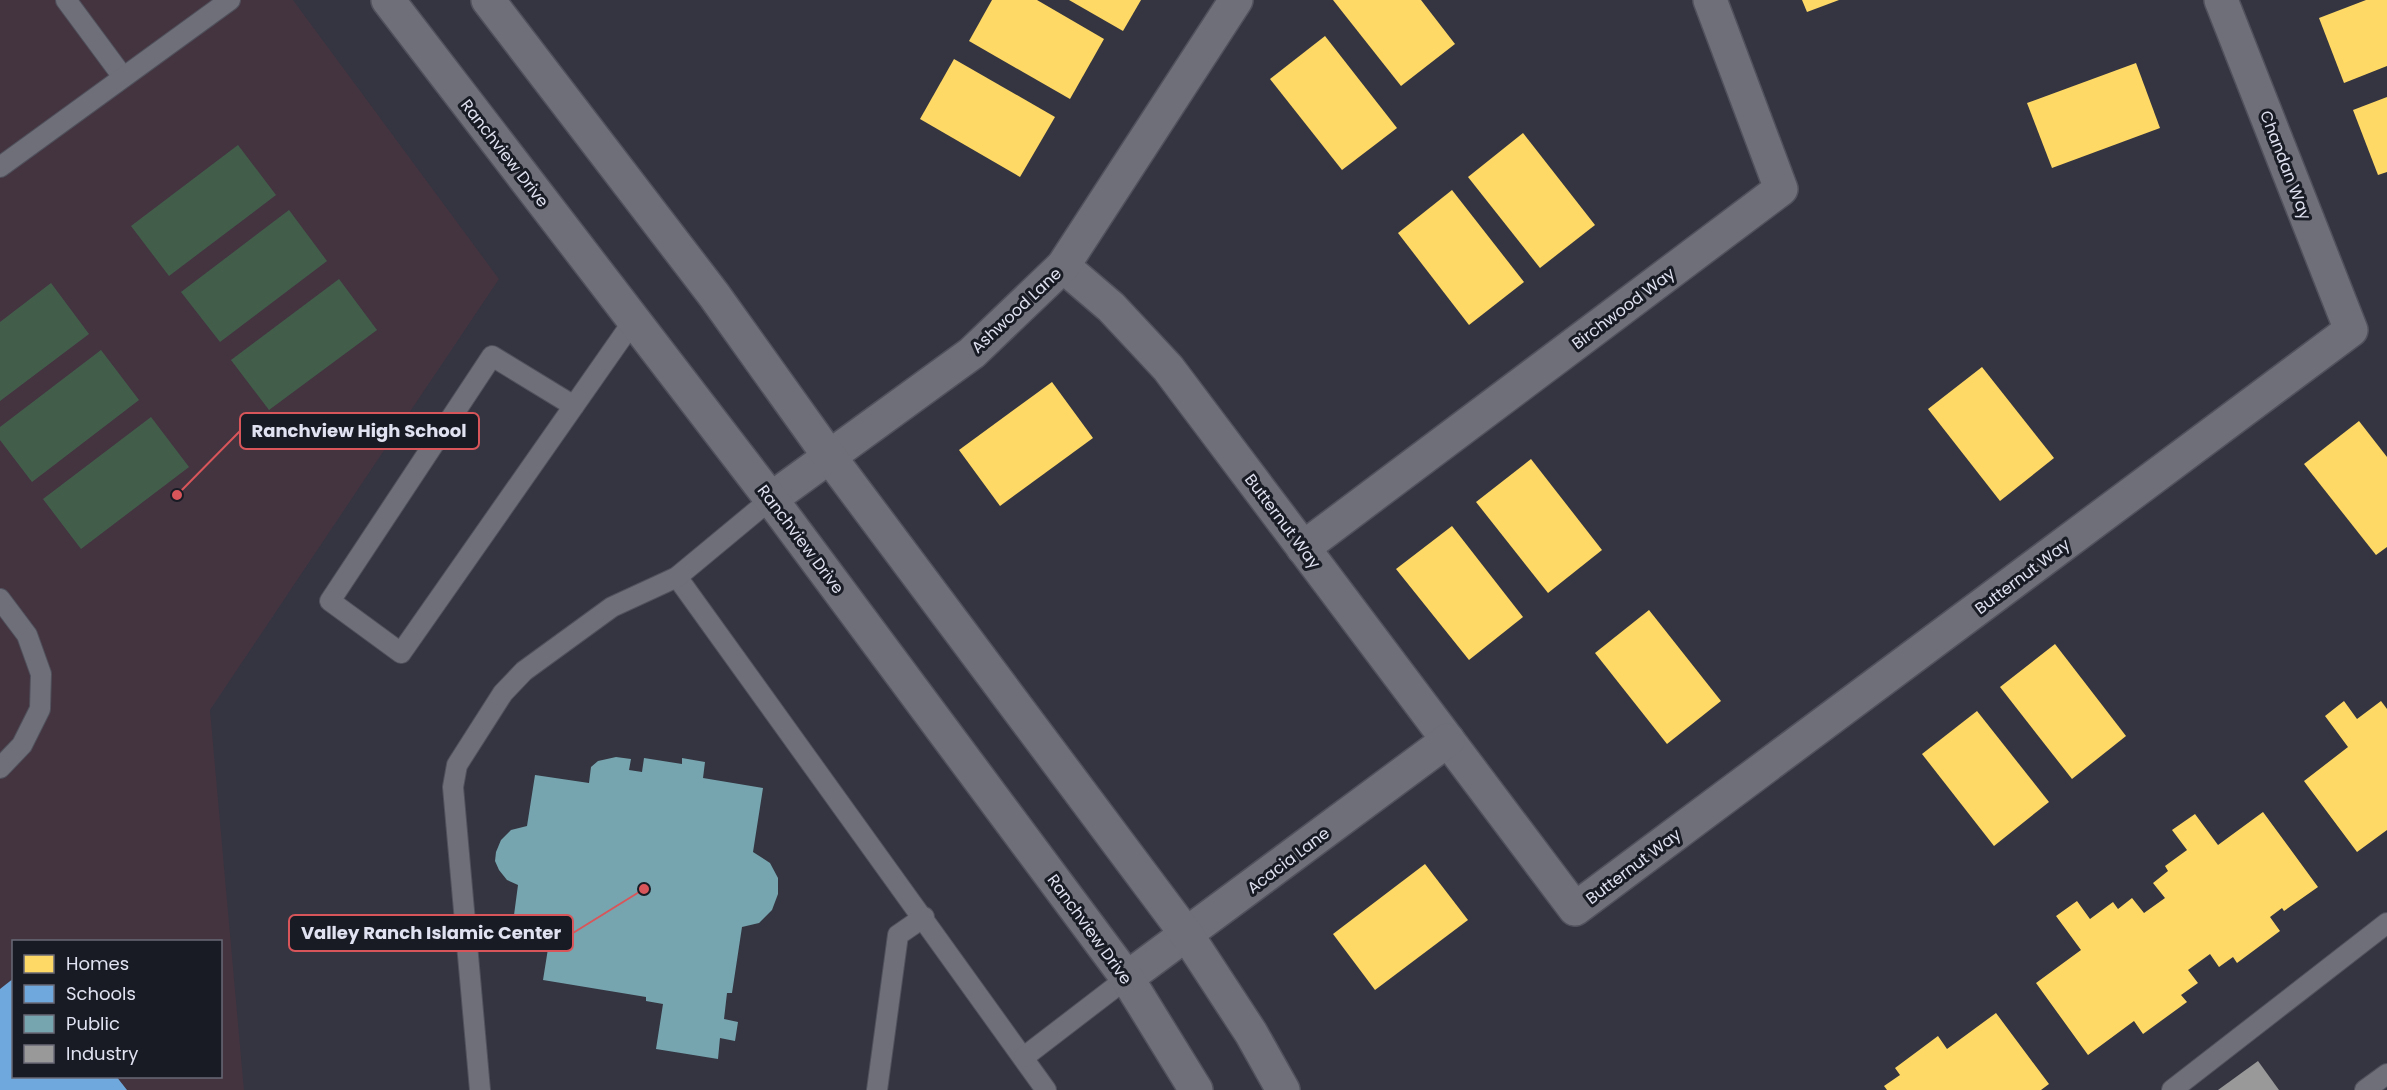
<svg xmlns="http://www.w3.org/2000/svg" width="2387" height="1090" font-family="Poppins,sans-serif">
  <rect width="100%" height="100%" fill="#343541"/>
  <path fill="#433440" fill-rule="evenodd" d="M0,0H293L499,279L210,710L244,1090H0ZM14,942H220V1076H14Z"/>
  <g fill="#425e4b">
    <polygon points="238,145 276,195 169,276 131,226"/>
    <polygon points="289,210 327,261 220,342 181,292"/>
    <polygon points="339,279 377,330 269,410 231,360"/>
    <polygon points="51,283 89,334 0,401 0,322"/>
    <polygon points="101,350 139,400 32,482 0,440 0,427"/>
    <polygon points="151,417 189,467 81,549 43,499"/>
  </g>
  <g fill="#ffd966">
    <polygon points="992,0 1037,0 1104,39 1070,99 969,41"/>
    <polygon points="1069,0 1141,0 1123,31"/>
    <polygon points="1333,0 1421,0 1455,44 1401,86"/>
    <polygon points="1802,0 1839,0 1807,12"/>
    <polygon points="2366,0 2387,0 2387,66 2344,83 2319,18"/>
    <polygon points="1325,36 1397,128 1342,170 1270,79"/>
    <polygon points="954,59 1055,117 1020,177 920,119"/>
    <polygon points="2136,63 2160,128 2052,168 2027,103"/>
    <polygon points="2387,97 2387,172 2378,175 2353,110"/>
    <polygon points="1523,133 1595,225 1540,268 1468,177"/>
    <polygon points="1452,190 1524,282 1469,325 1398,233"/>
    <polygon points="1982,367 2054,458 2000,501 1928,409"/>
    <polygon points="1052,382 1093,438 1000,506 959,450"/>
    <polygon points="2359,421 2387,457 2387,547 2376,555 2304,464"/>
    <polygon points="1531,459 1602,550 1548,593 1476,502"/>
    <polygon points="1452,526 1523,617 1469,660 1396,569"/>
    <polygon points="1649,610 1721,701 1667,744 1595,653"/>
    <polygon points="2055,644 2126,736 2072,779 2000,687"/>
    <polygon points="2344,701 2357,719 2381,701 2387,709 2387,830 2357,852 2304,781 2348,747 2325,716"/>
    <polygon points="1977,711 2049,802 1994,846 1922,754"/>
    <polygon points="2263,812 2318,887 2284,911 2282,908 2270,917 2280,931 2237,963 2233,957 2219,967 2210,954 2188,970 2198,983 2181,995 2187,1002 2143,1034 2134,1021 2088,1055 2036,983 2081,950 2056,916 2077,901 2090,919 2113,902 2118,909 2132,898 2144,913 2165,898 2153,883 2168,871 2165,866 2187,850 2172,830 2195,814 2218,845"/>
    <polygon points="1425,864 1468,920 1375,990 1333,934"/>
    <polygon points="1996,1013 2049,1084 2041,1090 1887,1090 1884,1086 1900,1075 1895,1068 1938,1036 1947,1049"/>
  </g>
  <polygon fill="#6fa8dc" points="14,978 14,1076 116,1076 127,1090 0,1090 0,989"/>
  <polygon fill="#76a5af" points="616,757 631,759 629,770 642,772 644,758 682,764 682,758 705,762 703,778 763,788 753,852 770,863 778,878 778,894 772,910 759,923 742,927 732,993 727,993 724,1019 738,1022 735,1041 720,1038 718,1059 656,1049 663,1004 646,1001 646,997 543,980 550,936 512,930 518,885 507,880 499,870 495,861 496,852 501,840 511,830 527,826 535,775 589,783 591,767 598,761"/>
  <polygon fill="#999" points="2258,1061 2279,1090 2218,1090"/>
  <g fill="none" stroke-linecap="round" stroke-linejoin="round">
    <defs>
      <g id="lane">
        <polyline points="66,0 123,77"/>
        <polyline points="0,167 230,0"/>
        <polyline points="574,406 492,356 330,601 401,653 634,320"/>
        <polyline points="677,577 1046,1090"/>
        <polyline points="0,599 27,635 41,674 40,709 22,745 0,768"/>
        <polyline points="1024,1057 1127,978"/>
        <polyline points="480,1090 453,787 457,765 503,693 524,671 612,607 677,577 771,499"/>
        <polyline points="877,1090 898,935 924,917"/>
        <polyline points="2172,1090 2387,923"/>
        <polyline points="2365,1090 2387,1074"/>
      </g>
      <g id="street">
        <polyline points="1063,266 1111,307 1168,368 1575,909 2351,330 2221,0"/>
        <polyline points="771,499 972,353 1063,266 1236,0"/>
        <polyline points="1303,548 1781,189 1710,0"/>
        <polyline points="1127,978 1448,740"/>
      </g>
      <g id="secondary">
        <polyline points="388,0 771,499 1127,978 1196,1090"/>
        <polyline points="488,0 714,295 829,456 1187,935 1251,1033 1283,1090"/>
      </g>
    </defs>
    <use href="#lane" stroke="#50515c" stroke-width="22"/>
    <use href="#street" stroke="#50515c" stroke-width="36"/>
    <use href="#secondary" stroke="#50515c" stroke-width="36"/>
    <use href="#lane" stroke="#6e6f78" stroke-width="20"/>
    <use href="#street" stroke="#6e6f78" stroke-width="33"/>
    <use href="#secondary" stroke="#6e6f78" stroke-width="33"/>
  </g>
  <g text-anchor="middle" stroke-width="6" stroke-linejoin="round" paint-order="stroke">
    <g font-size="16" fill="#e0e2f1" stroke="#181a24">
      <text transform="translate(505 153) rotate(52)" y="6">Ranchview Drive</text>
      <text transform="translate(2286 165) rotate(69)" y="6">Chandan Way</text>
      <text transform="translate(1623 308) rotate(-37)" y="6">Birchwood Way</text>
      <text transform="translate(1016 310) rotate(-43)" y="6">Ashwood Lane</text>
      <text transform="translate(1283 521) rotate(53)" y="6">Butternut Way</text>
      <text transform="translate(801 539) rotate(53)" y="6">Ranchview Drive</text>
      <text transform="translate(2022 576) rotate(-37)" y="6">Butternut Way</text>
      <text transform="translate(1288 860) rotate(-37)" y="6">Acacia Lane</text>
      <text transform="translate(1633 866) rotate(-37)" y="6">Butternut Way</text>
      <text transform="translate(1090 929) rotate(54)" y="6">Ranchview Drive</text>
    </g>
  </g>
  <path fill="none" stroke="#d8565a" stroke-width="2" d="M177 495L240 431M644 889L573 933"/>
  <g fill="#d8565a" stroke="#181a24" stroke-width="2">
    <circle cx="177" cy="495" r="6"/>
    <circle cx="644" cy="889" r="6"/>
  </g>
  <g fill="#181a24" stroke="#d8565a" stroke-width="2">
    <rect x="240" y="413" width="239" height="36" rx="6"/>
    <rect x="289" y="915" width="284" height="36" rx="6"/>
  </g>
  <g font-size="18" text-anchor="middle" font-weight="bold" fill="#e0e2f1">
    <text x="359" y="437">Ranchview High School</text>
    <text x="431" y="939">Valley Ranch Islamic Center</text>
  </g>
  <rect x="12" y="940" width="210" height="138" fill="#181a24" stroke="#686a76" stroke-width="1.5"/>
  <rect x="24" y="955" width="30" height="18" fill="#ffd966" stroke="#686a76" stroke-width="1.5"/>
  <text x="66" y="970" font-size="18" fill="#e0e2f1">Homes</text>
  <rect x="24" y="985" width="30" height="18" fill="#6fa8dc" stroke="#686a76" stroke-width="1.5"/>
  <text x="66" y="1000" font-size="18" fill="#e0e2f1">Schools</text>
  <rect x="24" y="1015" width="30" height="18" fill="#76a5af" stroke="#686a76" stroke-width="1.5"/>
  <text x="66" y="1030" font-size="18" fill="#e0e2f1">Public</text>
  <rect x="24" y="1045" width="30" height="18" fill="#999999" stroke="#686a76" stroke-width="1.5"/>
  <text x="66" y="1060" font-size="18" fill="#e0e2f1">Industry</text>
</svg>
